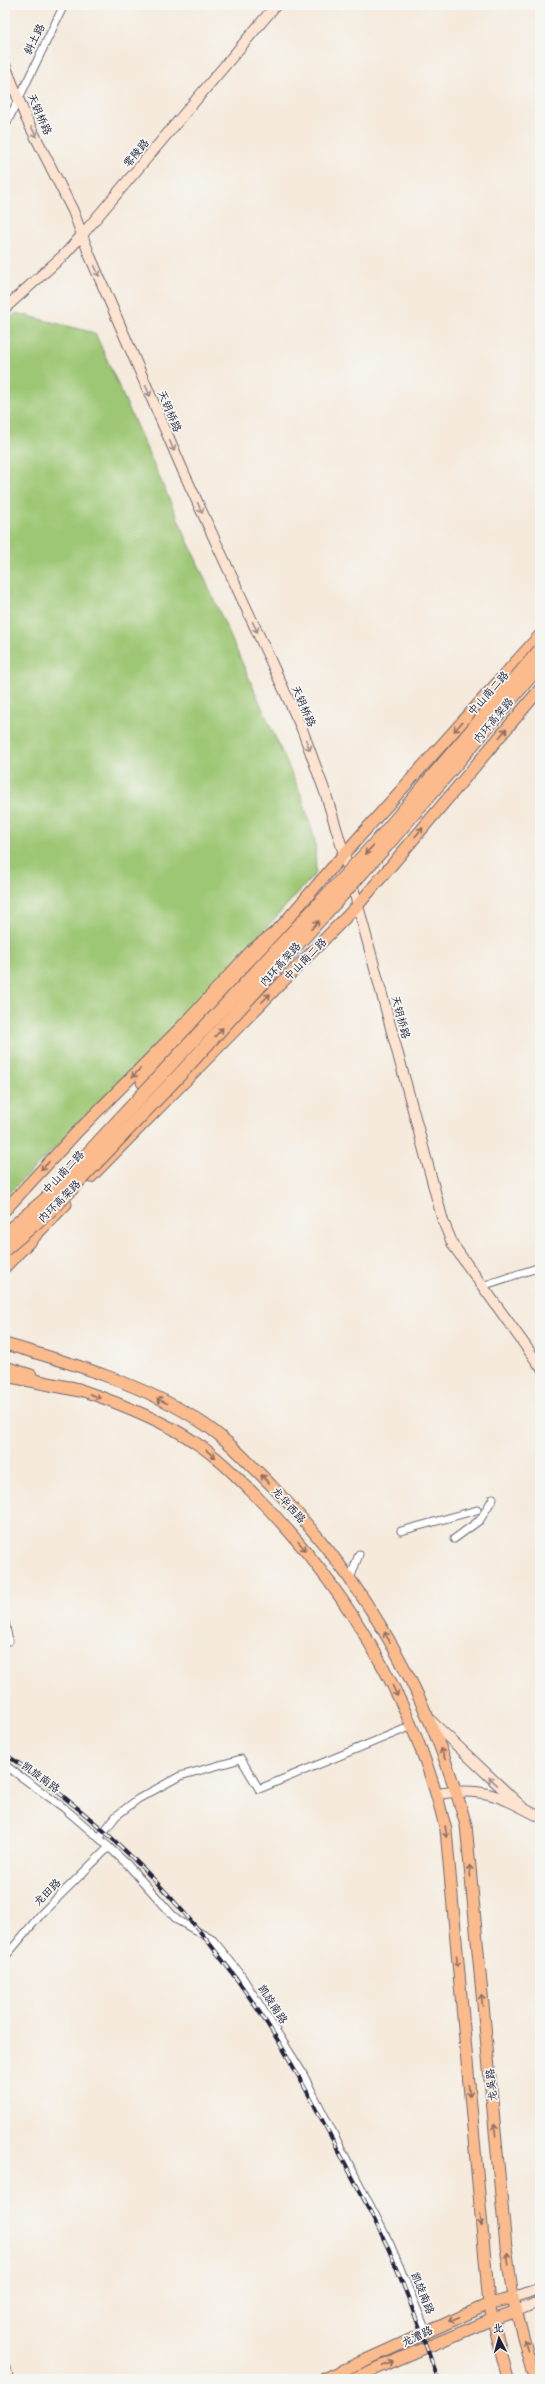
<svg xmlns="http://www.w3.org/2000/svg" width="545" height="2384" font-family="'Balsamiq Sans','LXGW WenKai TC',sans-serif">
  <rect width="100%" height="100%" fill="#f6f6f2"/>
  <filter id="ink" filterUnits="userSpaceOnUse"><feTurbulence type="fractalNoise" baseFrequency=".025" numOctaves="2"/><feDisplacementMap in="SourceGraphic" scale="8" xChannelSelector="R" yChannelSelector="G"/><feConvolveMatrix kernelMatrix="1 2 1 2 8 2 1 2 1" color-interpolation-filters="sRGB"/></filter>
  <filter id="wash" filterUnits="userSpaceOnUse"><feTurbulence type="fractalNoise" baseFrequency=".012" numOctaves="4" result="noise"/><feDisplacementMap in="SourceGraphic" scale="16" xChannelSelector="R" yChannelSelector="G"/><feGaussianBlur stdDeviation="0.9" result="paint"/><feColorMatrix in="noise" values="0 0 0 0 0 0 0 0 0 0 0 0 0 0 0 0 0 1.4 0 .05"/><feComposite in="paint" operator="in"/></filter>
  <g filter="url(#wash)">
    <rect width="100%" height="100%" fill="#f5eadc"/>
    <polygon fill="#9ec774" stroke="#607458" points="16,313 95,333 302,797 315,841 316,873 165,1039 5,1197 5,323"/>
  </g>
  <g filter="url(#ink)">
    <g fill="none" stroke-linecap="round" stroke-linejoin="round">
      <defs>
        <g id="street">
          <polyline points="5,127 64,5"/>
          <polyline points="482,1286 540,1267"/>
          <polyline points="401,1531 477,1510"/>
          <polyline points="454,1539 480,1520 493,1498"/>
          <polyline points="350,1579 359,1554"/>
          <polyline points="5,1623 9,1641"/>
          <polyline points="5,1765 64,1808 99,1838 127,1864 177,1920 213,1940 239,1972 302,2072 390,2244 426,2331"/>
          <polyline points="99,1838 116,1816 138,1799 180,1776 241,1759 259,1789 412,1726"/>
          <polyline points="5,1957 42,1913 109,1847"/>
        </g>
        <g id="secondary">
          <polyline points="5,65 26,118 73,211 90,256 184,473 302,729 326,795 344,854 443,1221 453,1245 540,1366"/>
          <polyline points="5,308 65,254 82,235 276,5"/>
          <polyline points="430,1720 522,1807"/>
          <path d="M437,1794C483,1786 500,1796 540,1817"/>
          <polyline points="513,2298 540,2288"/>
          <polyline points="517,2311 540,2301"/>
          <polyline points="5,2368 9,2379"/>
        </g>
        <g id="primary">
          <polyline points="91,1177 358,905 540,689"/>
          <polyline points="5,1210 76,1133 192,1016 252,950 278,930 344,854 540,635"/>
          <polyline points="5,1267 66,1204"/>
          <path d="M5,1344C69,1362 149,1386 204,1424C229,1441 250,1464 272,1486C366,1582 430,1696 466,1825L506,2247L513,2298L534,2379"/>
          <polyline points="5,1367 31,1375"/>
          <path d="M71,1387C107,1398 162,1420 193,1441C217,1456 237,1477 257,1497C347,1588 416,1705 446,1830L489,2304L508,2379"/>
          <polyline points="324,2379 489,2304 513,2298"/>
          <polyline points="352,2379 493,2319 517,2311"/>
        </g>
        <g id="highway">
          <polyline points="143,1082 256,958 278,930"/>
          <polyline points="5,1375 79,1390"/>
        </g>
      </defs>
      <use href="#street" stroke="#6c6873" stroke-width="9"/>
      <use href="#secondary" stroke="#6c6873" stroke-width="12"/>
      <use href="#primary" stroke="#6c6873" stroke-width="13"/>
      <use href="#highway" stroke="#6c6873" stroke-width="15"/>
      <use href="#street" stroke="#fff" stroke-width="7"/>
      <use href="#secondary" stroke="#fde4d1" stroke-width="10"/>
      <use href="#primary" stroke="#fbbb8c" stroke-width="11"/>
      <use href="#highway" stroke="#fbbb8c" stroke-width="13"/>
      <defs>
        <path id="rail" d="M5,1754C116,1828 206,1926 277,2039C298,2073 316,2109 335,2144C353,2179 372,2213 388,2248C407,2291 422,2335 438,2379"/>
      </defs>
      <use href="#rail" stroke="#22223b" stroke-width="4"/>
      <use href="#rail" stroke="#f6f6f2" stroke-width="2.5" stroke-dasharray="8" stroke-linecap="butt"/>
      <defs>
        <g id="highway-bridge">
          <polyline points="5,1234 46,1199 382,836 540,650"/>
          <polyline points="5,1249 55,1206 184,1070 386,846 540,665"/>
        </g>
      </defs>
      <use href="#highway-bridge" stroke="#6c6873" stroke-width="15" stroke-linecap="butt"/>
      <use href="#highway-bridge" stroke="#fbbb8c" stroke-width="13"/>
    </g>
    <defs><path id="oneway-shaft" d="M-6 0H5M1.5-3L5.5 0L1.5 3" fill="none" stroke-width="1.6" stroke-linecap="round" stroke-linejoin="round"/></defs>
    <g stroke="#9a8d8e">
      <use href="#oneway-shaft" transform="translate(34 132) rotate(63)"/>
      <use href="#oneway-shaft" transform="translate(97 271) rotate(66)"/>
      <use href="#oneway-shaft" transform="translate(148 391) rotate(67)"/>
      <use href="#oneway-shaft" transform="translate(172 446) rotate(66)"/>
      <use href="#oneway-shaft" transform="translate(200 508) rotate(65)"/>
      <use href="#oneway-shaft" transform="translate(255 627) rotate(65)"/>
      <use href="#oneway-shaft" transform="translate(308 745) rotate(68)"/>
      <use href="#oneway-shaft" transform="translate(493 1781) rotate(-137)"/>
    </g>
    <g stroke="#8e6e64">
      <use href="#oneway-shaft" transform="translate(458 727) rotate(132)"/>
      <use href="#oneway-shaft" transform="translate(503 733) rotate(-50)"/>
      <use href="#oneway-shaft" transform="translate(419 832) rotate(-50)"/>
      <use href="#oneway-shaft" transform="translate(369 850) rotate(133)"/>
      <use href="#oneway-shaft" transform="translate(315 925) rotate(-48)"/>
      <use href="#oneway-shaft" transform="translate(266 998) rotate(-45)"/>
      <use href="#oneway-shaft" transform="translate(219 1032) rotate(-48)"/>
      <use href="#oneway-shaft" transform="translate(136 1073) rotate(134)"/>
      <use href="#oneway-shaft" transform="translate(45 1166) rotate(133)"/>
      <use href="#oneway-shaft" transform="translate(95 1396) rotate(22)"/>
      <use href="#oneway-shaft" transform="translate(162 1401) rotate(-155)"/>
      <use href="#oneway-shaft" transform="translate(211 1454) rotate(37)"/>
      <use href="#oneway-shaft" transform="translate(265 1479) rotate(-134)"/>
      <use href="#oneway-shaft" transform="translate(302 1546) rotate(49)"/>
      <use href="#oneway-shaft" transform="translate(387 1637) rotate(-120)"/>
      <use href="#oneway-shaft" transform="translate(395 1691) rotate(65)"/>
      <use href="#oneway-shaft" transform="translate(443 1754) rotate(-111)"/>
      <use href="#oneway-shaft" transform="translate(446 1832) rotate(82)"/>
      <use href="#oneway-shaft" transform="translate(470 1871) rotate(-95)"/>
      <use href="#oneway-shaft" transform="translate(457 1961) rotate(85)"/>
      <use href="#oneway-shaft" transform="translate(482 2000) rotate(-95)"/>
      <use href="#oneway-shaft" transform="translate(469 2091) rotate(85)"/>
      <use href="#oneway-shaft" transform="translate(495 2130) rotate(-96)"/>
      <use href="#oneway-shaft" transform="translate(481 2220) rotate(85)"/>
      <use href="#oneway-shaft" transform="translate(508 2259) rotate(-97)"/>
      <use href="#oneway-shaft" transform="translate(454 2319) rotate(157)"/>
      <use href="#oneway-shaft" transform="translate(526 2345) rotate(-104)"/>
      <use href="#oneway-shaft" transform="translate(388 2364) rotate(-23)"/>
    </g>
  </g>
  <g text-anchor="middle" stroke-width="3.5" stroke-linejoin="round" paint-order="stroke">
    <g font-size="11" fill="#22223b" stroke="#f6f6f2">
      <text transform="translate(34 39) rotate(-63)" y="4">斜土路</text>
      <text transform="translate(40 114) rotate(66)" y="4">天钥桥路</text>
      <text transform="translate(136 153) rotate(-50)" y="4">零陵路</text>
      <text transform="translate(170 411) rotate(67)" y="4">天钥桥路</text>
      <text transform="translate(488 693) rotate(-48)" y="4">中山南二路</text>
      <text transform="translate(304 706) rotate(66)" y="4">天钥桥路</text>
      <text transform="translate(493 720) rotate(-50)" y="4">内环高架路</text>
      <text transform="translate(305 959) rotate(-45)" y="4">中山南二路</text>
      <text transform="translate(280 964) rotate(-48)" y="4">内环高架路</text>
      <text transform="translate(401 1017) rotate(75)" y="4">天钥桥路</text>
      <text transform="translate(63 1172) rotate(-47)" y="4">中山南二路</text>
      <text transform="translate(59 1201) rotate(-45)" y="4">内环高架路</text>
      <text transform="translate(289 1505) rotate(48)" y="4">龙华西路</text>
      <text transform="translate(41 1777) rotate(36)" y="4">凯旋南路</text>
      <text transform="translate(47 1892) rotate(-45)" y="4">龙田路</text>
      <text transform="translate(273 2004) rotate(57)" y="4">凯旋南路</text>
      <text transform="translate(491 2085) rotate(-96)" y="4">龙吴路</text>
      <text transform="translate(423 2293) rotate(68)" y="4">凯旋南路</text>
      <text transform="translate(417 2336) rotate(-26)" y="4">龙漕路</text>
    </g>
  </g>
  <rect width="545" height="2384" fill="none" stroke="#f6f6f2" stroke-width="20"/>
  <g transform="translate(499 2338) rotate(354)" stroke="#f6f6f2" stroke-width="3" paint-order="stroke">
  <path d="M0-3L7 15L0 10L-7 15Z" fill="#22223b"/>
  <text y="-6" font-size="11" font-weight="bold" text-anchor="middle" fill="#22223b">北</text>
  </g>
</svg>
